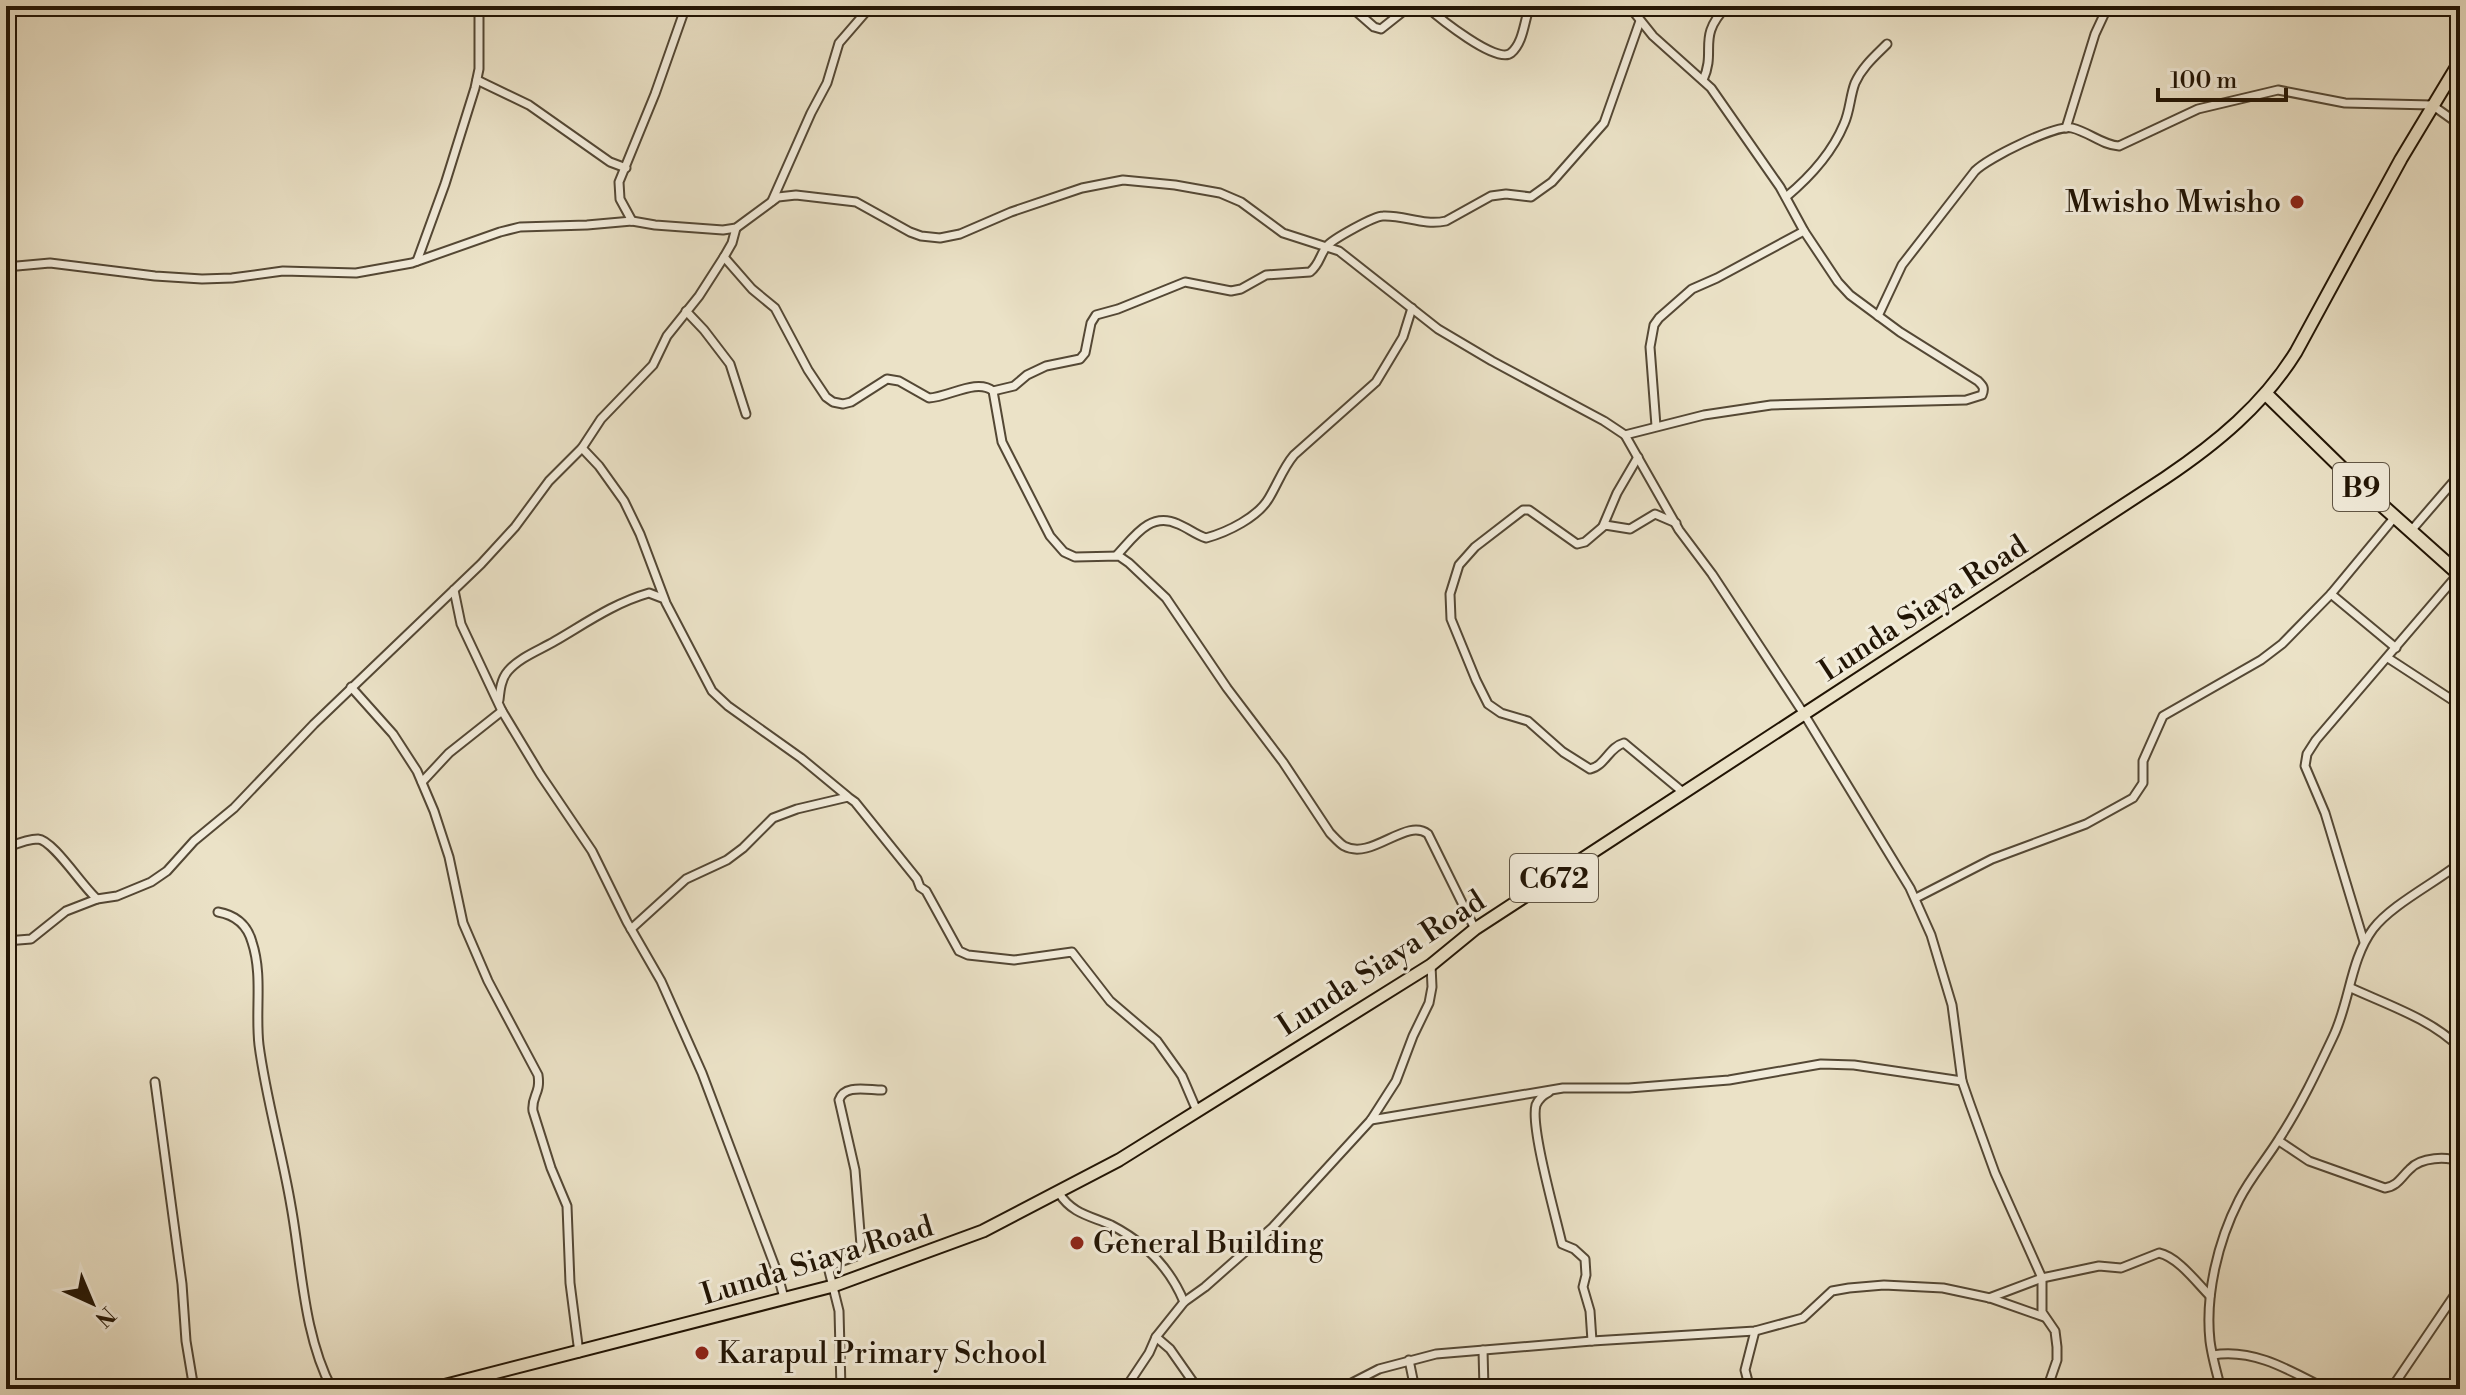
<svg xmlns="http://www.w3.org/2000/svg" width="2466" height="1395" font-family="'Libre Bodoni',serif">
  <rect width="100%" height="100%" fill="#ebe2c7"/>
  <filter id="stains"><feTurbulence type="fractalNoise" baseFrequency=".0025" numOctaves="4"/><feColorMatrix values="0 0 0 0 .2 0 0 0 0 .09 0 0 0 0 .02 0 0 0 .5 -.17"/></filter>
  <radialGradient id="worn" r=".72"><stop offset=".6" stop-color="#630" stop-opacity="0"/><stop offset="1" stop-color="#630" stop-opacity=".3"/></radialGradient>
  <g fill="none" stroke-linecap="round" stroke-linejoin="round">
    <defs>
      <g id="minor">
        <polyline points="1350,6 1374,27 1381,29 1410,6"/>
        <path d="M1426,6C1438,17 1497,65 1511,53C1524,42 1524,20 1530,6"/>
        <polyline points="477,80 529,105 610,162 626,168"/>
        <path d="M1703,80C1717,49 1696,38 1727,6"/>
        <polyline points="2066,128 2095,34 2108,6"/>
        <path d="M1786,197C1810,177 1832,153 1844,124C1850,111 1850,96 1855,83C1862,67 1875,56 1887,44"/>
        <polyline points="772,201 811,113 827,83 839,43 871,6"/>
        <polyline points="632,221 620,199 619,182 655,94 686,6"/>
        <path d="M724,257L752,289L775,308L808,370L826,397L833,402L843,404L851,402L887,379L899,381L929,398C949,397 977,378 993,391L1002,442L1050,536L1064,552L1075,557L1119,556L1129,563L1166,598L1227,688L1283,762L1330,833C1334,837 1339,843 1344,846C1372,861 1406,817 1428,834L1475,929"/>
        <polyline points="417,261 445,184 475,88 479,69 479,6"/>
        <polyline points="6,267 50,263 155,276 202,279 232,278 283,271 356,273 412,263 500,232 520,227 587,225 632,221 655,225 723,230 736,228 778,197 796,195 856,202 910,232 921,236 940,238 960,234 1011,212 1082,188 1123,180 1175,185 1220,193 1241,202 1283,233 1339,251 1438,329 1492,361 1604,421 1625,435 1679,530 1712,574 1804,714 1910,888 1931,935 1952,1005 1962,1081 1970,1104 1995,1173 2042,1278 2042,1312 2055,1331 2057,1347 2057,1360 2047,1389"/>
        <polyline points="2455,274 2460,279"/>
        <polyline points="686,311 704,330 730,364 746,414"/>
        <path d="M1878,316L1902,265L1975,171C1988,158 2056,124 2072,128C2089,132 2102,145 2119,146L2198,109L2278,90L2345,103L2432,105L2460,125"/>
        <path d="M993,391L1014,386L1027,375L1046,366L1080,359L1085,353L1091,323L1096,315L1118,309L1185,282L1231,291L1241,289L1266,275L1310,272C1320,264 1320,254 1327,246C1333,239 1374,216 1383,216C1405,215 1423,226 1446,221L1491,196L1506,194L1531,197L1552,182L1604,123L1640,21"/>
        <polyline points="1656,426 1650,347 1654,325 1659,318 1692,289 1717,278 1804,231"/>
        <path d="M1625,435L1704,415L1771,405L1966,400L1982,395C1985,388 1983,386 1978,381L1900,332L1850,295L1838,282L1804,231L1780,187L1711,88L1653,36L1629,6"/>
        <polyline points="582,448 599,466 624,501 640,534 666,603 712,691 728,706 801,758 847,796"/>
        <path d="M1676,523L1655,514L1630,529L1605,525L1585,542L1577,544L1529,510H1523L1475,547L1459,565L1450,594L1451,619L1476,680L1488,704L1501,713L1528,721L1563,752L1590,769C1605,766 1609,747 1624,743L1684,793"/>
        <polyline points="1603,526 1617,493 1638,457"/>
        <polyline points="2410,532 2460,474"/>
        <path d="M1117,555C1134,537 1150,511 1178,524C1188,528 1196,535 1206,538C1228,532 1258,517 1269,498C1278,483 1283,468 1294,455L1376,382L1403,337L1412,308"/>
        <polyline points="454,590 461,624 502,711 540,774 592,851 627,922 661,981 702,1073 777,1272 784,1298"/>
        <polyline points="2331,594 2396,648"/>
        <polyline points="2388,658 2460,705"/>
        <path d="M351,687L393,734L417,771L434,811L449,857L463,923L488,981L538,1075C541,1094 531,1096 533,1111L551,1168L567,1206L570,1283L579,1353"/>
        <path d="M499,700C500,690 501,679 508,671C520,657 540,650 555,641C586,623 614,603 649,593L662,598"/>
        <polyline points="422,782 449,753 502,711"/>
        <path d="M6,848C16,844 27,839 38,839C53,840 82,886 97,899L117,896L151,882L167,871L194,841L234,808L314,724L481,564L515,527L549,481L582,448L601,419L653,365L667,336L699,296L724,257L732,243L736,228"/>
        <polyline points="1916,898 1992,859 2086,824 2133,798 2143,783 2143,761 2163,716 2261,660 2282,644 2331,594 2394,518"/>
        <path d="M218,912C235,915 247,924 252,942C263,975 255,1011 259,1045C266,1099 282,1152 291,1206C302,1266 303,1334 332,1389"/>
        <polyline points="631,929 686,879 727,860 743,848 773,818 797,809 848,797 855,802 917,879 920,887 926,891 959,951 968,955 1014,960 1072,952 1110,1001 1157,1041 1182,1076 1197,1111"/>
        <polyline points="6,941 31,939 66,911 97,899"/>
        <polyline points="2364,942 2325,813 2305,766 2307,754 2316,740 2459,573"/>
        <path d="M2351,988C2388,1005 2431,1019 2460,1048"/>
        <polyline points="155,1082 182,1284 186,1341 194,1389"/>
        <path d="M1549,1092C1543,1095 1539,1098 1536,1105C1530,1127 1556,1217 1562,1244L1574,1249L1585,1259L1586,1275L1583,1287L1590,1311L1592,1341"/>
        <polyline points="1371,1120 1563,1088 1629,1088 1729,1080 1821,1064 1854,1065 1962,1081"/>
        <path d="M2279,1141L2309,1161L2385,1188C2398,1186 2401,1177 2410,1169C2421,1157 2447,1156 2460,1162"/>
        <path d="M1059,1193C1072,1214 1091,1216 1111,1225C1144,1242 1170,1268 1184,1302"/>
        <path d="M1989,1298L2042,1278L2099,1266L2121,1268L2159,1253C2178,1257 2197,1283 2210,1296"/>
        <polyline points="1156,1337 1170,1349 1198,1389"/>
        <polyline points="1483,1350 1484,1389"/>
        <path d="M2213,1355C2254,1348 2291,1371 2326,1389"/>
        <polyline points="1409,1360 1415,1389"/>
        <path d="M841,1389L839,1311L829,1271L835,1264L856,1256L861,1245L855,1170L839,1100C844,1084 867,1090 882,1090"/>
        <polyline points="1125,1389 1149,1353 1156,1337 1184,1302 1205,1287 1272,1228 1371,1120 1396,1081 1413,1036 1429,1003 1432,987 1431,965"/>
        <polyline points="1340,1389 1379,1369 1436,1354 1592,1341 1755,1331 1803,1318 1832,1291 1849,1288 1884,1285 1943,1288 1990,1298 2044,1317"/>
        <polyline points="1750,1389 1745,1370 1755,1331"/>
        <path d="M2221,1389C2217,1374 2212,1357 2210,1341C2205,1295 2218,1241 2239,1200C2250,1178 2266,1160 2279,1139C2300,1107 2317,1071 2333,1037C2350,1002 2350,960 2373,929C2391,905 2435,883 2460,863"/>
        <polyline points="2391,1389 2460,1287"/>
      </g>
      <path id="primary" d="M431,1389L833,1286L983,1231L1119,1160L1431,965L1475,929L2165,478C2217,443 2263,405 2296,352L2401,159L2460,61"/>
      <polyline id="trunk" points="2266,394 2357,483 2460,575"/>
    </defs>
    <use href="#minor" stroke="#544835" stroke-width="11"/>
    <use href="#primary" stroke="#211404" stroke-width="15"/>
    <use href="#trunk" stroke="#211404" stroke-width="16"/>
    <use href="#minor" stroke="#f2ecdb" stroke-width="7"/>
    <use href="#primary" stroke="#ebe2c7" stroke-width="11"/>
    <use href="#trunk" stroke="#ebe2c7" stroke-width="12"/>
  </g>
  <g fill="#8f2418" stroke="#f2ecdb" stroke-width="3">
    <circle cx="2297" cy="202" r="8"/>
    <circle cx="1077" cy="1243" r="8"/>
    <circle cx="702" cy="1353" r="8"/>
  </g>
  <g text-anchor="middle" stroke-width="6" stroke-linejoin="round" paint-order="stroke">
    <g fill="#f2ecdb" stroke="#605544" stroke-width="2">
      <rect x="2333" y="463" width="56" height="48" rx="6"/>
      <rect x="1510" y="854" width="88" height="48" rx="6"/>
    </g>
    <g font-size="28" font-weight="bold" fill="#211404">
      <text x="2361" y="497">B9</text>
      <text x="1554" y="888">C672</text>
    </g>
    <g font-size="30" fill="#211404" stroke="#f2ecdb" text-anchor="start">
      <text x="2281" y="212" text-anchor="end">Mwisho Mwisho</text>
      <text x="1093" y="1253">General Building</text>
      <text x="718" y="1363">Karapul Primary School</text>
    </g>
    <g font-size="30" fill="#211404" stroke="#f2ecdb">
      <text transform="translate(1923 608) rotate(-33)" y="10">Lunda Siaya Road</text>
      <text transform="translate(1381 963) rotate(-33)" y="10">Lunda Siaya Road</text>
      <text transform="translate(817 1260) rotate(-17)" y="10">Lunda Siaya Road</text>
    </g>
  </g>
  <rect width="2466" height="1395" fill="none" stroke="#ebe2c7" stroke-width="32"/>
  <rect x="8" y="8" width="2450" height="1379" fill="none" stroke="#211404" stroke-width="4"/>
  <rect x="16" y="16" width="2434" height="1363" fill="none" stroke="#211404" stroke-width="2"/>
  <g transform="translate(92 1303) rotate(136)" stroke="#f2ecdb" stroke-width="6" paint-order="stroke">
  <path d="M0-6L14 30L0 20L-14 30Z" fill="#211404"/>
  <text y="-12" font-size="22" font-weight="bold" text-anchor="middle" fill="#211404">N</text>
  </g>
  <path d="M2158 88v12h128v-12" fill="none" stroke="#211404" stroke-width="4"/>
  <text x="2170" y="88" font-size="24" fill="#211404" stroke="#f2ecdb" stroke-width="6" paint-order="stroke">100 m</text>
  <rect width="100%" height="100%" filter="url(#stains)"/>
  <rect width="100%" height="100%" fill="url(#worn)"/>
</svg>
